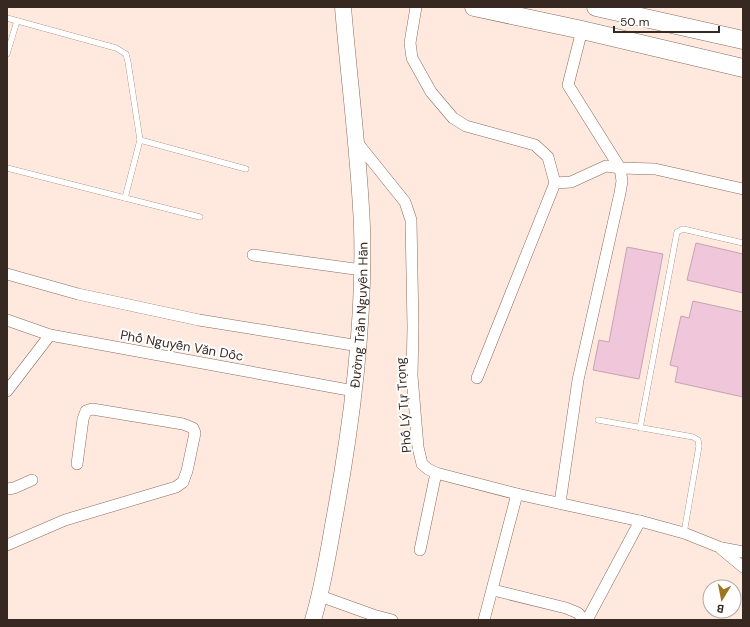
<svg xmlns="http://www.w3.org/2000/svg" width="750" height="627" font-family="'DM Sans',sans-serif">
  <rect width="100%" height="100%" fill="#ffe9de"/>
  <g fill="#efc6da" stroke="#c6a3b4">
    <polygon points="696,243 743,254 743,293 687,280"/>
    <polygon points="627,247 663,254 639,379 593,370 599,340 609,342"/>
    <polygon points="693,301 743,312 743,397 675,382 678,367 670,365 681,316 689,318"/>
  </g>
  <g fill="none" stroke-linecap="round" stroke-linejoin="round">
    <defs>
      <g id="lane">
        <polyline points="7,18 116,48 126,54 128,62 140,140 246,169"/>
        <polyline points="7,54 17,21"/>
        <polyline points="7,168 200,217"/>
        <polyline points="125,198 140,140"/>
        <polyline points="598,420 693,437 698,440 699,446 684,533"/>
        <polyline points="640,428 677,232 683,229 743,243"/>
      </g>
      <g id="street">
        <polyline points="416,7 410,43 412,58 431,92 453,118 466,126 535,145 548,157 555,183 477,378"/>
        <polyline points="356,141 405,202 411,220 413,327 412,376 418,447 422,464 428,469 436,473 517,494 640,521 684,533 719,547 743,567"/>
        <polyline points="555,183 571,182 606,166 620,168 655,169 743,189"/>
        <polyline points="253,255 362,270"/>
        <polyline points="7,274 78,294 199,320 359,346"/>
        <polyline points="7,320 50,335 354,391"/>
        <polyline points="7,391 50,335"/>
        <polyline points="7,489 14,488 32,480"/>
        <polyline points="560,503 578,380 620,193 622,181 620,168 568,85 582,30"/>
        <polyline points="7,545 65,520 176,487 183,482 187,471 195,433 193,428 183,424 92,409 86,411 83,419 77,464"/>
        <polyline points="722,548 743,552"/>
        <polyline points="420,550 436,473"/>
        <polyline points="493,590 566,608 578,613 584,620"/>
        <polyline points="320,596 373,615 392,620"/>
        <polyline points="484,620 517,494"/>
        <polyline points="587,620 640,521"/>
      </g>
      <g id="secondary">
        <path id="s1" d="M313,620C323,587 328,554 334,520C352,424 365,325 362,227C359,153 349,80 343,7"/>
      </g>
      <g id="primary">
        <polyline points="474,7 582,30 743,68"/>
        <polyline points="596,7 743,40"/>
      </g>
    </defs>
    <use href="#lane" stroke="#8b6c5c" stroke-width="6"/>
    <use href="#street" stroke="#8b6c5c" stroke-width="12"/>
    <use href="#secondary" stroke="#8b6c5c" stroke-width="17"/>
    <use href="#primary" stroke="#8b6c5c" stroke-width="19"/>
    <use href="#lane" stroke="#fff" stroke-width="5.5"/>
    <use href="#street" stroke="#fff" stroke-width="11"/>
    <use href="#secondary" stroke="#fff" stroke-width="16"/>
    <use href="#primary" stroke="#fff" stroke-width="18"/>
  </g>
  <g text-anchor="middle" stroke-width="4" stroke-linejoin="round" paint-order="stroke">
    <g font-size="13" fill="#372922" stroke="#fff">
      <text dy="5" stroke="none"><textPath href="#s1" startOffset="309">Đường Trần Nguyên Hãn</textPath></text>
      <text transform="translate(182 345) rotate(10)" y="5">Phố Nguyễn Văn Dốc</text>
      <text transform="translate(403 405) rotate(-94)" y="5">Phố Lý Tự Trọng</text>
    </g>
  </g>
  <rect width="750" height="627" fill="none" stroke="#372922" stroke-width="16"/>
  <g transform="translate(722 599) rotate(190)"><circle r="19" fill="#ffffff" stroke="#afa9a7"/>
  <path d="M0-3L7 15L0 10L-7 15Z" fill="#9c7623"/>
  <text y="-6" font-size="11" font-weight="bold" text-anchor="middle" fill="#372922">B</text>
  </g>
  <path d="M614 26v6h105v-6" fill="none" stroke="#372922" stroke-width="2"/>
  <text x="620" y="26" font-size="12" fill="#372922" stroke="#ffffff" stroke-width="3" paint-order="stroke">50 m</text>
</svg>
